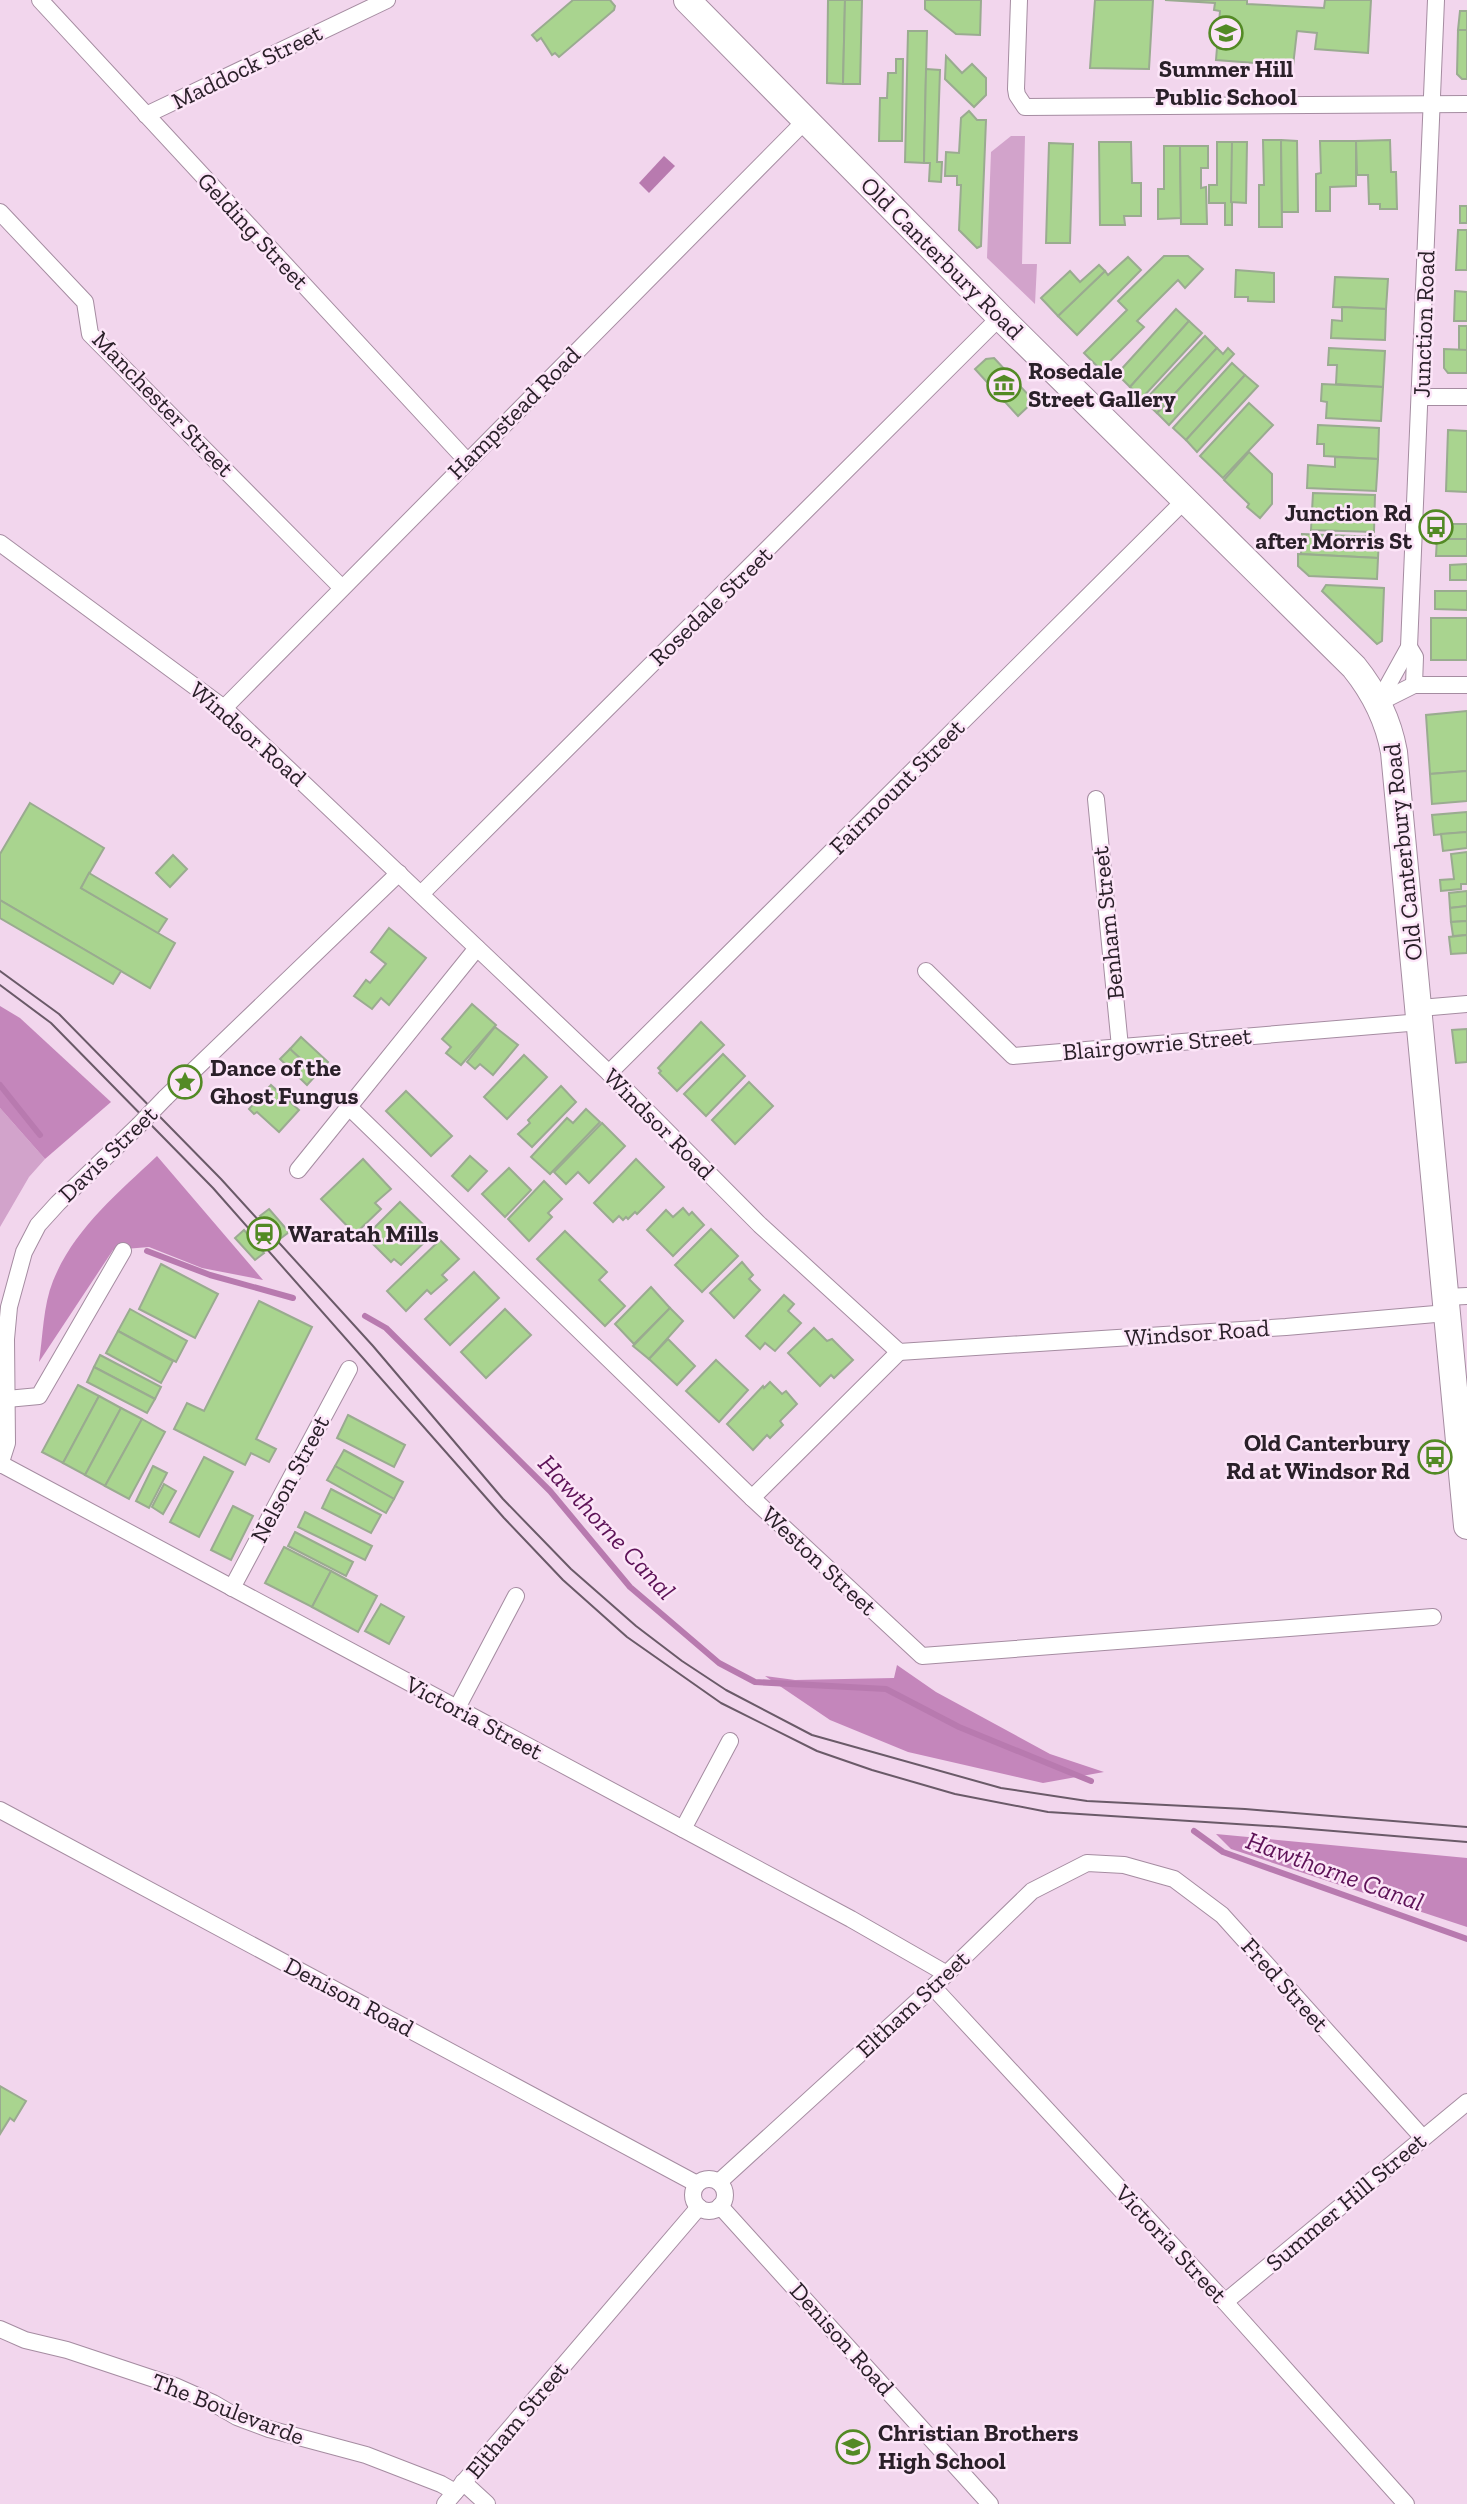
<svg xmlns="http://www.w3.org/2000/svg" width="1467" height="2504" font-family="'Zilla Slab',serif">
  <rect width="100%" height="100%" fill="#f2d6ed"/>
  <g fill="#d2a3cb">
    <polygon points="1011,136 1025,136 1022,264 1037,264 1035,304 987,258 991,152"/>
    <polygon points="0,1108 45,1159 29,1177 0,1227"/>
  </g>
  <g fill="#c486bb">
    <polygon points="0,1006 20,1018 111,1102 45,1159 0,1108"/>
    <path d="M157,1156L263,1280L202,1268L149,1247L113,1250L39,1362C43,1336 43,1306 53,1281C74,1229 117,1194 157,1156Z"/>
    <polygon points="897,1665 936,1692 1050,1754 1104,1772 1043,1783 908,1752 830,1720 765,1676 795,1680 894,1678"/>
    <polygon points="1216,1834 1467,1858 1467,1927 1231,1849"/>
  </g>
  <polygon fill="#b87aaf" points="664,156 675,166 649,193 639,183"/>
  <g fill="none" stroke-linecap="round" stroke-linejoin="round">
    <g stroke="#b87aaf" stroke-width="6">
      <polyline points="0,1085 40,1135"/>
      <polyline points="147,1251 210,1275 293,1298"/>
      <polyline points="365,1316 386,1328 550,1491 630,1587 719,1663 755,1682 886,1689 959,1727 1091,1781"/>
      <polyline points="1194,1831 1223,1852 1467,1939"/>
    </g>
  </g>
  <g fill="#a9d48f" stroke="#9aab90" stroke-width="2">
    <polygon points="573,0 610,0 615,6 614,10 559,57 555,53 552,55 541,38 537,41 532,35"/>
    <polygon points="828,0 845,0 843,84 827,83"/>
    <polygon points="845,0 862,0 860,84 843,84"/>
    <polygon points="925,0 981,0 980,35 956,34 925,9"/>
    <polygon points="1095,0 1153,0 1149,69 1090,68"/>
    <polygon points="1165,0 1247,0 1247,4 1324,8 1325,0 1371,0 1368,53 1315,49 1317,33 1297,31 1293,66 1216,60 1220,11 1214,10 1215,3"/>
    <polygon points="1460,11 1467,11 1467,30 1458,30"/>
    <polygon points="1458,30 1467,30 1467,79 1462,79 1457,74"/>
    <polygon points="908,31 927,31 924,163 905,162"/>
    <polygon points="946,56 962,73 972,64 986,78 986,95 974,107 945,79"/>
    <polygon points="896,59 903,59 902,141 879,141 880,98 887,98 888,73 896,73"/>
    <polygon points="926,69 940,70 937,162 942,162 941,182 929,181 930,163 924,163"/>
    <polygon points="969,111 977,120 986,120 981,246 977,248 959,230 961,185 957,185 957,176 945,176 946,152 959,153 961,118"/>
    <polygon points="1263,140 1281,140 1282,227 1259,227 1259,185 1264,185"/>
    <polygon points="1281,140 1297,141 1298,212 1282,212"/>
    <polygon points="1390,140 1391,172 1396,172 1397,209 1380,209 1380,204 1369,204 1368,175 1357,175 1356,141"/>
    <polygon points="1320,141 1356,141 1356,186 1330,187 1330,211 1316,211 1316,174 1321,173"/>
    <polygon points="1099,142 1131,142 1132,183 1141,183 1141,216 1124,216 1125,225 1100,225"/>
    <polygon points="1217,142 1232,142 1232,225 1225,225 1225,203 1209,203 1209,185 1217,185"/>
    <polygon points="1232,142 1247,142 1246,203 1231,202"/>
    <polygon points="1049,143 1073,144 1070,243 1046,243"/>
    <polygon points="1164,146 1180,146 1181,218 1158,219 1158,189 1164,189"/>
    <polygon points="1180,146 1208,146 1208,168 1201,168 1201,188 1206,187 1207,224 1181,224"/>
    <rect x="1460" y="206" width="7" height="17"/>
    <polygon points="1458,230 1467,230 1467,270 1456,270"/>
    <polygon points="1164,256 1188,256 1203,269 1185,288 1178,280 1137,321 1144,327 1101,370 1084,353 1127,310 1118,301"/>
    <polygon points="1128,257 1141,270 1077,335 1058,316 1105,271 1108,275"/>
    <polygon points="1099,265 1105,271 1058,316 1041,298 1070,271 1080,282"/>
    <polygon points="1236,270 1274,273 1274,302 1248,301 1248,297 1235,297"/>
    <polygon points="1335,277 1388,279 1386,309 1333,307"/>
    <polygon points="1455,291 1467,292 1467,321 1454,321"/>
    <polygon points="1342,307 1386,309 1385,340 1331,338 1332,320 1342,321"/>
    <polygon points="1176,309 1189,321 1130,387 1117,374"/>
    <polygon points="1189,321 1202,333 1142,398 1130,387"/>
    <rect x="1459" y="326" width="8" height="24"/>
    <polygon points="1205,336 1217,348 1157,413 1144,401"/>
    <polygon points="1217,348 1223,354 1228,348 1234,354 1169,425 1157,413"/>
    <polygon points="1329,348 1385,351 1383,387 1336,384 1337,365 1328,365"/>
    <polygon points="1444,349 1467,350 1467,373 1448,373 1444,368"/>
    <polygon points="994,358 1034,401 1018,416 975,369 986,359"/>
    <polygon points="1232,363 1245,375 1186,440 1173,428"/>
    <polygon points="1245,375 1258,386 1197,452 1186,440"/>
    <polygon points="1322,384 1383,387 1381,421 1326,418 1327,402 1321,401"/>
    <polygon points="1249,403 1273,425 1223,478 1200,456"/>
    <polygon points="1318,425 1379,428 1378,459 1324,456 1324,444 1317,444"/>
    <polygon points="1448,430 1467,431 1467,492 1446,491"/>
    <polygon points="1249,452 1272,474 1272,504 1260,518 1247,507 1249,504 1224,480"/>
    <polygon points="1335,457 1378,459 1376,491 1307,488 1308,465 1335,467"/>
    <polygon points="1313,493 1375,495 1374,532 1311,530"/>
    <polygon points="1438,524 1467,524 1467,539 1437,539"/>
    <polygon points="1302,534 1379,537 1378,558 1301,554"/>
    <polygon points="1437,539 1467,539 1467,556 1436,556"/>
    <polygon points="1298,554 1378,558 1377,579 1309,576 1298,566"/>
    <polygon points="1467,564 1467,580 1450,580 1450,565"/>
    <polygon points="1326,585 1384,588 1382,641 1377,644 1322,591"/>
    <polygon points="1435,591 1467,591 1467,610 1435,609"/>
    <rect x="1431" y="618" width="36" height="42"/>
    <polygon points="1467,711 1467,771 1430,774 1426,715"/>
    <polygon points="1467,771 1467,801 1432,804 1430,774"/>
    <polygon points="30,803 104,848 81,888 175,943 150,988 0,900 0,854"/>
    <polygon points="1467,812 1467,832 1434,835 1432,815"/>
    <polygon points="1467,832 1467,848 1443,851 1441,834"/>
    <polygon points="1467,852 1467,884 1461,884 1461,889 1441,891 1440,880 1454,879 1451,854"/>
    <polygon points="173,855 187,869 170,887 156,873"/>
    <polygon points="89,873 167,919 158,933 81,888"/>
    <polygon points="1467,891 1467,906 1450,908 1449,893"/>
    <polygon points="0,900 121,971 113,984 0,918"/>
    <polygon points="1467,906 1467,921 1451,922 1450,908"/>
    <polygon points="1467,921 1467,935 1453,936 1451,922"/>
    <polygon points="389,928 426,958 389,1005 381,998 372,1009 354,996 366,980 370,983 386,964 371,952"/>
    <polygon points="1467,935 1467,953 1451,954 1449,937"/>
    <polygon points="472,1004 496,1025 461,1065 446,1053 451,1047 442,1039"/>
    <polygon points="701,1022 724,1045 677,1091 659,1073 661,1071 658,1068"/>
    <polygon points="495,1027 518,1045 493,1075 480,1064 475,1069 467,1062"/>
    <polygon points="1467,1029 1467,1062 1456,1063 1452,1030"/>
    <polygon points="301,1037 328,1062 317,1074 290,1049"/>
    <polygon points="290,1049 317,1074 307,1085 280,1059"/>
    <polygon points="723,1054 745,1076 706,1116 684,1094"/>
    <polygon points="524,1055 547,1077 507,1119 484,1097"/>
    <polygon points="749,1082 773,1106 735,1144 712,1120"/>
    <polygon points="271,1085 299,1110 279,1132 257,1112 254,1114 249,1109"/>
    <polygon points="561,1086 576,1102 532,1147 518,1134 530,1123 528,1120"/>
    <polygon points="406,1091 452,1136 431,1156 386,1111"/>
    <polygon points="586,1109 600,1122 550,1174 531,1157 567,1118 573,1123"/>
    <polygon points="602,1123 625,1146 589,1183 578,1172 566,1184 554,1172"/>
    <polygon points="470,1156 487,1171 468,1191 452,1176"/>
    <polygon points="363,1159 391,1189 375,1203 381,1209 355,1234 321,1199"/>
    <polygon points="636,1159 664,1187 637,1214 635,1212 628,1219 626,1217 623,1220 619,1216 613,1222 594,1203"/>
    <polygon points="509,1168 531,1190 505,1217 482,1194"/>
    <polygon points="544,1181 562,1199 548,1213 552,1217 529,1241 508,1219"/>
    <polygon points="400,1202 433,1234 401,1265 394,1259 391,1262 372,1243 376,1240 369,1233"/>
    <polygon points="683,1208 689,1215 692,1212 704,1225 673,1256 647,1230 666,1210 673,1217"/>
    <polygon points="269,1209 289,1232 280,1239 260,1216"/>
    <polygon points="711,1229 738,1256 702,1292 675,1265"/>
    <polygon points="244,1230 264,1253 255,1260 235,1238"/>
    <polygon points="565,1231 607,1272 599,1280 625,1306 605,1326 537,1259"/>
    <polygon points="440,1240 459,1259 442,1275 447,1280 431,1294 427,1290 406,1311 387,1291"/>
    <polygon points="742,1262 753,1275 749,1279 760,1290 734,1318 710,1293"/>
    <polygon points="161,1264 218,1294 195,1338 139,1309"/>
    <polygon points="474,1272 499,1298 450,1345 425,1319"/>
    <polygon points="651,1287 670,1308 634,1344 615,1324"/>
    <polygon points="784,1295 794,1304 788,1311 801,1323 775,1351 765,1343 760,1349 746,1336"/>
    <polygon points="259,1301 312,1327 256,1439 276,1449 269,1462 251,1453 245,1465 174,1429 187,1403 204,1411"/>
    <polygon points="670,1308 683,1321 649,1359 633,1346"/>
    <polygon points="130,1309 187,1341 176,1362 118,1331"/>
    <polygon points="505,1309 531,1335 486,1378 461,1352"/>
    <polygon points="814,1328 827,1341 832,1339 853,1360 834,1378 831,1375 820,1386 788,1353"/>
    <polygon points="118,1331 173,1361 161,1383 106,1353"/>
    <polygon points="668,1339 695,1366 677,1385 649,1359"/>
    <polygon points="100,1355 161,1387 155,1399 94,1367"/>
    <polygon points="716,1360 748,1390 719,1422 686,1391"/>
    <polygon points="94,1367 155,1399 147,1413 87,1382"/>
    <polygon points="770,1382 782,1394 786,1391 797,1404 780,1421 783,1425 770,1438 767,1435 753,1450 727,1424 763,1386 764,1388"/>
    <polygon points="78,1385 99,1396 63,1463 42,1452"/>
    <polygon points="99,1396 121,1408 85,1475 63,1463"/>
    <polygon points="121,1408 142,1419 105,1486 85,1475"/>
    <polygon points="348,1415 405,1445 394,1467 337,1438"/>
    <polygon points="142,1419 165,1432 129,1499 105,1486"/>
    <polygon points="344,1450 403,1482 394,1499 335,1466"/>
    <polygon points="204,1457 233,1472 199,1537 170,1522"/>
    <polygon points="153,1466 167,1473 149,1508 136,1501"/>
    <polygon points="335,1466 394,1499 386,1513 327,1480"/>
    <polygon points="164,1484 176,1491 163,1514 152,1507"/>
    <polygon points="331,1489 381,1515 371,1533 322,1508"/>
    <polygon points="233,1506 253,1516 231,1560 211,1550"/>
    <polygon points="305,1512 372,1546 365,1560 298,1527"/>
    <polygon points="295,1532 353,1562 346,1576 288,1546"/>
    <polygon points="284,1547 331,1571 312,1607 265,1583"/>
    <polygon points="331,1571 377,1596 358,1632 312,1607"/>
    <polygon points="381,1604 404,1617 389,1644 365,1631"/>
    <polygon points="0,2086 26,2101 14,2121 10,2118 0,2134"/>
  </g>
  <g fill="none" stroke-linecap="round" stroke-linejoin="round">
    <defs>
      <g id="street">
        <polyline points="40,0 467,461"/>
        <polyline points="1019,0 1016,89 1017,95 1025,107 1467,104"/>
        <polyline points="146,115 387,0"/>
        <polyline points="0,212 85,302 90,334 342,588"/>
        <polyline points="1420,397 1467,397"/>
        <polyline points="0,543 224,708 609,1073 760,1225 899,1352 1286,1327 1447,1313"/>
        <polyline points="1409,647 1415,657 1414,685"/>
        <polyline points="1378,703 1409,647 1436,0"/>
        <polyline points="1378,703 1414,685 1467,685"/>
        <polyline points="224,708 806,120"/>
        <polyline points="1096,799 1120,1047"/>
        <polyline points="421,894 1000,317"/>
        <polyline points="926,971 1013,1056 1421,1022"/>
        <polyline points="1420,1008 1467,1004"/>
        <polyline points="609,1073 1185,500"/>
        <polyline points="165,1098 399,873"/>
        <polyline points="349,1107 752,1498 922,1656 1433,1617"/>
        <polyline points="298,1170 477,948"/>
        <polyline points="1446,1297 1467,1296"/>
        <polyline points="7,1399 39,1396 123,1251"/>
        <polyline points="1,1464 851,1919 947,1974"/>
        <polyline points="0,1465 7,1443 6,1339 9,1307 24,1252 38,1225 58,1203 139,1125"/>
        <polyline points="752,1498 899,1352"/>
        <polyline points="232,1588 349,1369"/>
        <polyline points="457,1708 516,1596"/>
        <polyline points="0,1810 697,2184"/>
        <polyline points="683,1829 730,1741"/>
        <polyline points="933,1987 1225,2302 1406,2504"/>
        <circle cx="709" cy="2195" r="16"/>
        <polyline points="719,2182 933,1987 1032,1891 1087,1863 1124,1865 1174,1879 1222,1915 1423,2138"/>
        <polyline points="720,2206 990,2504"/>
        <polyline points="1225,2302 1467,2102"/>
        <polyline points="0,2329 25,2340 67,2350 175,2386 213,2403 237,2417 269,2429 366,2455 441,2484 455,2492"/>
        <polyline points="463,2482 487,2504"/>
        <polyline points="445,2504 699,2207"/>
      </g>
      <path id="primary" d="M687,0L1000,317L1354,667C1375,693 1388,719 1394,752L1467,1526"/>
    </defs>
    <use href="#street" stroke="#a58ca1" stroke-width="18"/>
    <use href="#primary" stroke="#a58ca1" stroke-width="28"/>
    <use href="#street" stroke="#fff" stroke-width="16"/>
    <use href="#primary" stroke="#fff" stroke-width="26"/>
    <g stroke="#6a5a68" stroke-width="2">
      <polyline points="0,971 59,1014 221,1179 373,1346 503,1499 571,1569 636,1626 682,1661 726,1690 812,1735 1001,1788 1087,1801 1245,1809 1467,1827"/>
      <polyline points="0,985 51,1023 213,1188 504,1518 563,1580 627,1637 721,1703 817,1751 872,1770 955,1794 1048,1812 1285,1827 1467,1842"/>
    </g>
    <defs>
      <polyline id="street-bridge" points="139,1125 165,1098"/>
    </defs>
    <use href="#street-bridge" stroke="#a58ca1" stroke-width="18" stroke-linecap="butt"/>
    <use href="#street-bridge" stroke="#fff" stroke-width="16"/>
  </g>
  <defs>
    <symbol id="school-ring" viewBox="-11 -11 22 22"><circle r="9.5" fill="#fce5f8" stroke="#538a25" stroke-width="1.5"/><path d="M0-5L7-2L0 1L-7-2ZM-4 1L0 2.5L4 1V4Q0 6-4 4Z" fill="#538a25"/></symbol>
    <symbol id="museum-ring" viewBox="-11 -11 22 22"><circle r="9.5" fill="#fce5f8" stroke="#538a25" stroke-width="1.5"/><path d="M0-6L6-3V-2H-6V-3ZM-5-1h2V3h-2ZM-1-1h2V3h-2ZM3-1h2V3H3ZM-6 4H6V6H-6Z" fill="#538a25"/></symbol>
    <symbol id="bus-ring" viewBox="-11 -11 22 22"><circle r="9.5" fill="#fce5f8" stroke="#538a25" stroke-width="1.5"/><path d="M-5-6H5V4H4V6H2V4H-2V6H-4V4H-5ZM-3.5-4V0h7V-4ZM-3.5 1.2v1.5H-2V1.2ZM2 1.2v1.5H3.5V1.2Z" fill="#538a25"/></symbol>
    <symbol id="sight-ring" viewBox="-11 -11 22 22"><circle r="9.5" fill="#fce5f8" stroke="#538a25" stroke-width="1.5"/><path d="M0-6L1.8-2.2L6-1.7L2.9 1.2L3.7 5.4L0 3.3L-3.7 5.4L-2.9 1.2L-6-1.7L-1.8-2.2Z" fill="#538a25"/></symbol>
    <symbol id="station-ring" viewBox="-11 -11 22 22"><circle r="9.5" fill="#fce5f8" stroke="#538a25" stroke-width="1.5"/><path d="M-3-6H3Q5-6 5-4V2Q5 4 3 4L4.5 6H3L1.5 4h-3L-3 6H-4.5L-3 4Q-5 4-5 2V-4Q-5-6-3-6ZM-3.5-4v3h7v-3ZM-3.5 1v1.5H-2V1ZM2 1v1.5H3.5V1Z" fill="#538a25"/></symbol>
  </defs>
  <g fill-rule="evenodd">
    <use href="#school-ring" x="1207" y="14" width="38" height="38"/>
    <use href="#museum-ring" x="985" y="366" width="38" height="38"/>
    <use href="#bus-ring" x="1417" y="508" width="38" height="38"/>
    <use href="#sight-ring" x="166" y="1063" width="38" height="38"/>
    <use href="#station-ring" x="245" y="1215" width="38" height="38"/>
    <use href="#bus-ring" x="1416" y="1438" width="38" height="38"/>
    <use href="#school-ring" x="834" y="2428" width="38" height="38"/>
  </g>
  <g text-anchor="middle" stroke-width="5" stroke-linejoin="round" paint-order="stroke">
    <g font-size="24" fill="#2a2029" stroke="#fce5f8">
      <text transform="translate(247 67) rotate(-26)" y="8">Maddock Street</text>
      <text transform="translate(253 231) rotate(47)" y="8">Gelding Street</text>
      <text transform="translate(942 258) rotate(45)" y="8">Old Canterbury Road</text>
      <text transform="translate(1424 324) rotate(-88)" y="8">Junction Road</text>
      <text transform="translate(163 404) rotate(46)" y="8">Manchester Street</text>
      <text transform="translate(514 413) rotate(-45)" y="8">Hampstead Road</text>
      <text transform="translate(711 606) rotate(-44)" y="8">Rosedale Street</text>
      <text transform="translate(248 734) rotate(41)" y="8">Windsor Road</text>
      <text transform="translate(897 787) rotate(-45)" y="8">Fairmount Street</text>
      <text transform="translate(1403 852) rotate(-96)" y="8">Old Canterbury Road</text>
      <text transform="translate(1108 923) rotate(-96)" y="8">Benham Street</text>
      <text transform="translate(1157 1044) rotate(-5)" y="8">Blairgowrie Street</text>
      <text transform="translate(659 1124) rotate(45)" y="8">Windsor Road</text>
      <text transform="translate(108 1154) rotate(-44)" y="8">Davis Street</text>
      <text transform="translate(1197 1333) rotate(-4)" y="8">Windsor Road</text>
      <text transform="translate(290 1479) rotate(-62)" y="8">Nelson Street</text>
      <text transform="translate(819 1561) rotate(43)" y="8">Weston Street</text>
      <text transform="translate(474 1718) rotate(28)" y="8">Victoria Street</text>
      <text transform="translate(1285 1985) rotate(48)" y="8">Fred Street</text>
      <text transform="translate(349 1997) rotate(28)" y="8">Denison Road</text>
      <text transform="translate(913 2004) rotate(-43)" y="8">Eltham Street</text>
      <text transform="translate(1346 2202) rotate(-40)" y="8">Summer Hill Street</text>
      <text transform="translate(1171 2244) rotate(47)" y="8">Victoria Street</text>
      <text transform="translate(842 2339) rotate(48)" y="8">Denison Road</text>
      <text transform="translate(228 2409) rotate(21)" y="8">The Boulevarde</text>
      <text transform="translate(517 2420) rotate(-50)" y="8">Eltham Street</text>
    </g>
    <g font-size="24" font-weight="bold" fill="#2a2029" stroke="#fce5f8" text-anchor="start">
      <text x="1226" y="77" text-anchor="middle">Summer Hill<tspan x="1226" dy="28">Public School</tspan></text>
      <text x="1028" y="379">Rosedale<tspan x="1028" dy="28">Street Gallery</tspan></text>
      <text x="1412" y="521" text-anchor="end">Junction Rd<tspan x="1412" dy="28">after Morris St</tspan></text>
      <text x="210" y="1076">Dance of the<tspan x="210" dy="28">Ghost Fungus</tspan></text>
      <text x="288" y="1242">Waratah Mills</text>
      <text x="1410" y="1451" text-anchor="end">Old Canterbury<tspan x="1410" dy="28">Rd at Windsor Rd</tspan></text>
      <text x="878" y="2441">Christian Brothers<tspan x="878" dy="28">High School</tspan></text>
    </g>
    <g font-size="26" font-style="italic" fill="#5d1257" stroke="#fce5f8">
      <text transform="translate(607 1527) rotate(47)" y="9">Hawthorne Canal</text>
      <text transform="translate(1335 1871) rotate(20)" y="9">Hawthorne Canal</text>
    </g>
  </g>
</svg>
